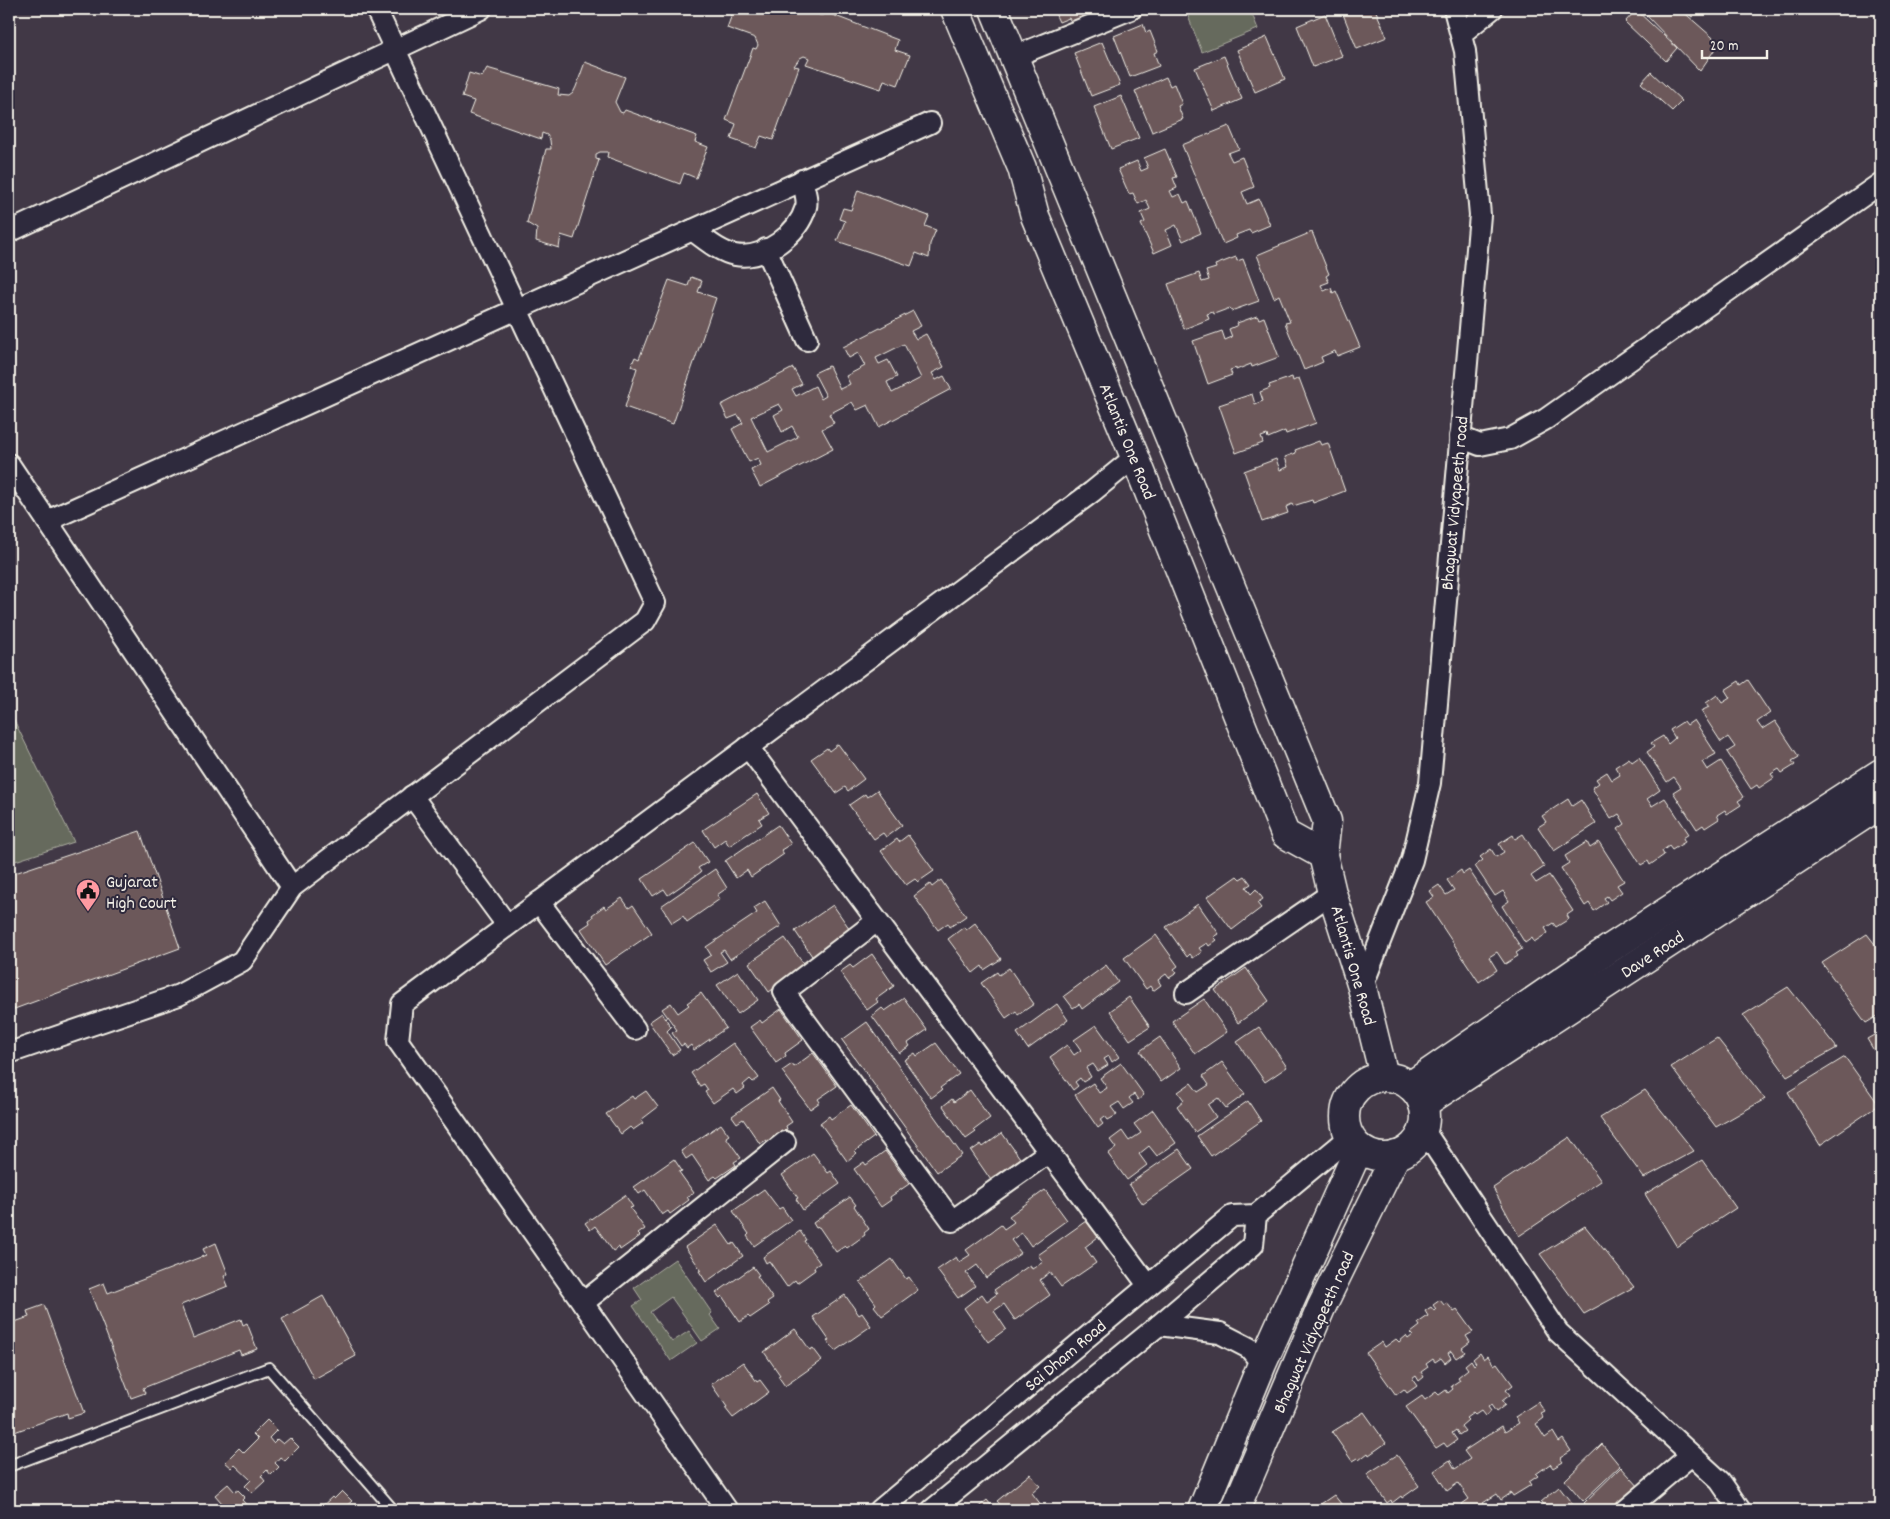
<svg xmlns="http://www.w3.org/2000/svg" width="1890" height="1519" font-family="Dekko,sans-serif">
  <rect width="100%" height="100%" fill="#413846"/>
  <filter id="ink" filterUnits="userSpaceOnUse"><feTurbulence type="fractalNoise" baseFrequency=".02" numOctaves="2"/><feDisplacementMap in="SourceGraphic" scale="10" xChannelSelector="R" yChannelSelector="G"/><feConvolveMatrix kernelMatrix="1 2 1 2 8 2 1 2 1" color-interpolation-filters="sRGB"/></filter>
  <g filter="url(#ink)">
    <g fill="#666b5d" stroke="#adaea2">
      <polygon points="1191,9 1250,9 1258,29 1202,52 1186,11"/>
      <polygon points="9,710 74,842 9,863"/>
      <polygon points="675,1259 712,1313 710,1315 720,1329 702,1341 671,1297 650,1312 672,1342 689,1331 697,1343 671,1361 633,1306 642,1300 634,1288"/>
    </g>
    <g fill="#6c595a" stroke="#f4f1e8" fill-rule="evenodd">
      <polygon points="734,9 815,9 819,15 823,15 825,12 898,40 895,50 910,55 898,85 884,80 881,89 806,64 809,58 804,56 800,58 794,66 799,67 773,140 761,136 756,148 731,139 736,124 726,120 753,48 756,49 758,45 755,38 727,28"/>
      <polygon points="1053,9 1092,9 1094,13 1071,22 1069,18 1059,22"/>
      <polygon points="1341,9 1375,9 1387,37 1357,49"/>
      <polygon points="1650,9 1680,9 1719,43 1700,71 1645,14"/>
      <polygon points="1683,9 1700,9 1692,17"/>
      <polygon points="1636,10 1677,48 1666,61 1625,22"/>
      <polygon points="1325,14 1342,56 1313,67 1297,26"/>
      <polygon points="1143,24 1146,33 1150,31 1158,51 1154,53 1159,66 1130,77 1114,36"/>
      <polygon points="1267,37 1285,79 1255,92 1237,50"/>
      <polygon points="1102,42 1120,85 1091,96 1074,53"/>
      <polygon points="1224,56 1242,99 1214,111 1195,68"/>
      <polygon points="585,62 625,77 615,102 620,112 623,113 625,110 697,136 695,142 708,147 696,178 684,173 680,184 607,157 608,152 600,152 596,154 596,159 599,160 574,239 561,235 559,248 536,241 537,229 527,223 546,149 551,149 550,140 547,135 542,133 541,139 469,114 474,101 462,97 469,73 482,77 487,68 559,89 558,95 569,96 573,93 576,87"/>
      <polygon points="1651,72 1682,101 1672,111 1641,83"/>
      <polygon points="1166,77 1170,86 1174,84 1182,104 1178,106 1183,119 1152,132 1135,91"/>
      <polygon points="1121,96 1139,138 1111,149 1094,107"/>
      <polygon points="1229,126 1239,149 1228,153 1232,161 1242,157 1254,187 1242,192 1247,204 1259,199 1270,225 1251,233 1249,230 1236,235 1237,238 1223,244 1182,145"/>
      <polygon points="1165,149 1177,177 1173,178 1177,188 1170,191 1173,197 1180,194 1184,203 1188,201 1201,233 1183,241 1176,225 1166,230 1172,245 1154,253 1141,224 1145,222 1141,213 1150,209 1146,200 1138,204 1133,193 1129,194 1118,169 1137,161 1141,171 1148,168 1144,158"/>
      <polygon points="858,190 929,216 925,226 936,230 930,244 929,258 916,253 911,266 837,241 845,221 839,219 843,208 851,210"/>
      <polygon points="1312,232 1329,274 1326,276 1329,282 1321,285 1324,291 1331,288 1333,293 1336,291 1360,347 1337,356 1335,351 1321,357 1323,362 1304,370 1285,323 1290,322 1279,295 1274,298 1257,255"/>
      <polygon points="1236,257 1237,261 1243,259 1259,301 1231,311 1230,308 1214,314 1213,312 1207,314 1209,319 1184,329 1168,284 1199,273 1202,282 1209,280 1206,271 1216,268 1215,265"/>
      <polygon points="691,277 702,281 698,292 716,298 673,424 625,407 637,368 631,366 635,357 639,359 669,280 688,286"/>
      <path d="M913,311L921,326L911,331L916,339L926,334L944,367L932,373L936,380L944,376L951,389L879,427L868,405L857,410L852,402L829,414L834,423L822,429L833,449L760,487L751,470L761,465L758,458L749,462L732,429L743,423L738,415L728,419L721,405L793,368L802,384L792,389L796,396L815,386L821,399L826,396L814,373L829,366L840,389L850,384L846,376L865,366L858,353L849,358L843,347ZM904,344L921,378L892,393L887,382L897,377L888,360L879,364L876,358ZM779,404L783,410L774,415L782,432L792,426L798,437L768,452L751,417Z"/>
      <polygon points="1257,316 1259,319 1264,317 1279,357 1252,367 1251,364 1236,370 1236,368 1230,370 1232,375 1208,384 1193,341 1222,331 1225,340 1232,337 1229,329 1238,325 1237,323"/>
      <polygon points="1292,377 1293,381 1299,378 1316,423 1286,434 1285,431 1268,438 1267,435 1261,437 1263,443 1236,453 1219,405 1252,394 1255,404 1263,401 1260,392 1270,388 1269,385"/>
      <polygon points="1319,441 1321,445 1328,443 1345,491 1313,503 1312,500 1293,506 1292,504 1286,507 1288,513 1262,522 1244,471 1276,459 1280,470 1288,467 1285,457 1296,453 1295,450"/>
      <polygon points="1748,680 1770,713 1757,722 1762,729 1775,721 1799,757 1792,761 1795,765 1782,773 1779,769 1771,774 1774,778 1759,788 1757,785 1751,789 1727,752 1735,747 1728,737 1721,742 1701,711 1709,707 1706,703 1717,695 1722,703 1730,698 1725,690 1739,681 1741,685"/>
      <polygon points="1694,720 1716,754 1702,762 1707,770 1721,761 1744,797 1738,801 1741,805 1727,814 1725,810 1717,815 1719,819 1705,828 1703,825 1697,829 1673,792 1681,787 1674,777 1667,782 1647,752 1654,747 1651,743 1663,736 1668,744 1675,738 1670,730 1684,721 1687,725"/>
      <polygon points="838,744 864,779 848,791 845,787 836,793 811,759 827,748 829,751"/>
      <polygon points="1639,757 1660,790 1647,799 1652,806 1665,798 1689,834 1683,838 1685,842 1672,850 1669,846 1662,851 1664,855 1650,865 1648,861 1641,865 1618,829 1625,824 1619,814 1611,819 1592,788 1599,783 1596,779 1607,772 1612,780 1620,775 1615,767 1629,758 1632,762"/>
      <polygon points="877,790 902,825 886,837 883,833 874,839 849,805 865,794 867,797"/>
      <polygon points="757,794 769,813 759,819 762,824 729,846 725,839 714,847 703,830"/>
      <polygon points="1568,799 1572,806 1581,800 1596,824 1554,851 1538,827 1546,822 1542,816"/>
      <polygon points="778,825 791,844 781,850 784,854 751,877 747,870 736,878 725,861"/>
      <polygon points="140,831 180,948 9,1011 9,875"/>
      <polygon points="1523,834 1544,867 1531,876 1536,883 1549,875 1573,911 1567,915 1569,919 1556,927 1553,923 1545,928 1548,933 1534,942 1532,938 1525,943 1502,906 1509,901 1503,891 1495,896 1475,866 1483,860 1480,857 1491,849 1496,857 1504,852 1499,844 1513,835 1515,839"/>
      <polygon points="908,835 934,871 918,882 915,879 906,885 881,851 897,839 899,842"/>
      <polygon points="1587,842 1590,848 1599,842 1624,881 1617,885 1622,892 1610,900 1607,896 1604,898 1607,902 1594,911 1589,903 1585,906 1561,868 1569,863 1565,856"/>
      <polygon points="695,843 708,862 698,868 701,872 668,895 664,889 653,896 642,879"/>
      <polygon points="715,869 727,888 717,895 720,899 687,922 683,916 672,923 661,906"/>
      <polygon points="1461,870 1463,874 1469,870 1522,949 1516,953 1518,956 1505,964 1497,952 1489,957 1497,970 1479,982 1426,902 1434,897 1430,891 1439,885 1446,895 1454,890 1447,880"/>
      <polygon points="1237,876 1240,879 1245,876 1251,884 1246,887 1251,894 1256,889 1263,899 1257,903 1261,908 1232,930 1207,897"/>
      <polygon points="941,880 966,916 950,927 948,923 938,930 914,896 930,884 932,887"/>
      <polygon points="622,898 629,908 633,905 652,933 605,965 581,929 590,923 589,920 593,917 592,915 604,906 606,909"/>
      <polygon points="765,901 781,926 730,959 724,950 720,952 727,962 711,972 703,960 711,955 706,947 757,913 754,908"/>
      <polygon points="1198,904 1219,934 1214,937 1217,940 1209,946 1207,943 1199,948 1202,952 1193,958 1190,954 1187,957 1166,927"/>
      <polygon points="833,905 854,935 816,962 795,931"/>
      <polygon points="975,923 1001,959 984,970 982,966 973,973 948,939 964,927 966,930"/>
      <polygon points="1867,934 1881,952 1881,1014 1866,1023 1822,963"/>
      <polygon points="1156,935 1178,966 1174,969 1177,973 1169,978 1166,974 1158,980 1161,985 1153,991 1150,986 1146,989 1124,958"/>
      <polygon points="785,938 805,966 769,992 749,963"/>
      <polygon points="872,954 894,986 876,999 878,1002 867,1010 840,972 850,965 853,968"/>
      <polygon points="1106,965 1118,982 1082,1009 1079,1004 1073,1008 1064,996"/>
      <polygon points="1009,968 1034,1004 1018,1015 1016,1011 1006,1018 981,983 997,972 999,975"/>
      <polygon points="1246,968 1269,1001 1238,1023 1215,990"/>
      <polygon points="738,971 758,1000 738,1014 717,985"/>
      <polygon points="1788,987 1837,1048 1787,1076 1743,1015"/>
      <polygon points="701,993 726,1028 694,1050 691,1045 687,1048 684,1044 681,1046 672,1033 677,1030 662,1009 671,1003 678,1013 689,1005 687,1003"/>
      <polygon points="1129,997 1150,1027 1130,1040 1110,1011"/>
      <polygon points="904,998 927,1030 908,1043 910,1046 899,1053 872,1016 882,1008 885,1011"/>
      <polygon points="1204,999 1227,1032 1195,1054 1172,1021"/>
      <polygon points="1057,1004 1068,1020 1028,1049 1017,1033"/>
      <polygon points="781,1009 803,1040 785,1053 786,1056 776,1063 750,1027 760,1020 762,1023"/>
      <polygon points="662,1013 671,1027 667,1031 680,1050 672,1055 649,1022"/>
      <polygon points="867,1022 962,1155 937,1172 842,1040"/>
      <polygon points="1096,1025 1119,1057 1112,1062 1109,1056 1104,1059 1108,1065 1098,1071 1093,1064 1086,1068 1091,1077 1083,1082 1080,1078 1075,1082 1078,1086 1073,1090 1050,1057 1067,1045 1074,1055 1081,1050 1074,1040"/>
      <polygon points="1259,1027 1287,1067 1265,1082 1237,1042"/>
      <polygon points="1881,1031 1881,1062 1867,1039"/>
      <polygon points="1160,1037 1181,1068 1161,1082 1140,1051"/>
      <polygon points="1717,1038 1765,1099 1716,1127 1671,1067"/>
      <polygon points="733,1043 759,1078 753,1082 750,1079 743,1085 745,1088 737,1094 733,1089 713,1103 705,1092 708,1090 704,1084 700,1086 691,1073"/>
      <polygon points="936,1043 959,1074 940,1088 942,1090 931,1098 904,1060 915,1053 917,1056"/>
      <polygon points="813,1053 837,1086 818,1099 820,1102 810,1109 782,1071 792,1064 794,1067"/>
      <polygon points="1845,1057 1879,1105 1820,1145 1788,1092"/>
      <polygon points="1222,1062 1245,1094 1226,1108 1218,1098 1208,1105 1216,1117 1195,1132 1177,1106 1184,1100 1178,1092 1191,1083 1198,1092 1209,1085 1203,1076"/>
      <polygon points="1121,1063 1144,1095 1138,1100 1134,1094 1129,1098 1133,1103 1124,1109 1119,1102 1111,1107 1117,1115 1108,1120 1105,1116 1100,1120 1103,1124 1098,1128 1075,1095 1093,1083 1099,1093 1107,1088 1100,1078"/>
      <polygon points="772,1088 780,1100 778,1101 792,1122 786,1126 787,1129 768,1143 766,1140 760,1144 743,1119 737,1123 732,1116"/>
      <polygon points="970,1090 990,1118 974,1130 976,1132 966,1139 943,1106 952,1099 954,1102"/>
      <polygon points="1645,1090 1694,1151 1644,1178 1600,1118"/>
      <polygon points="646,1091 658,1107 641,1120 643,1123 633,1130 630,1127 621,1134 606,1114 632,1096 634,1099"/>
      <polygon points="1248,1101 1261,1121 1211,1156 1197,1136"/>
      <polygon points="851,1105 874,1137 855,1151 857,1153 847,1161 820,1123 829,1116 831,1119"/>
      <polygon points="1153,1110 1176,1143 1157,1156 1149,1146 1139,1154 1147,1165 1127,1180 1108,1154 1116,1148 1110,1140 1122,1131 1129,1141 1141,1133 1134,1124"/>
      <polygon points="721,1124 729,1135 726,1137 741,1158 734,1162 736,1165 717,1178 715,1176 709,1180 692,1155 686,1159 681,1151"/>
      <polygon points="1002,1133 1025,1165 997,1189 971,1151 981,1144 983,1147"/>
      <polygon points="1570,1137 1601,1181 1519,1236 1493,1188"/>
      <polygon points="1179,1149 1193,1169 1143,1204 1129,1184"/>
      <polygon points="885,1151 909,1184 890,1197 891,1200 881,1207 854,1169 864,1162 866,1165"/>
      <polygon points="813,1153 828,1173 831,1171 840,1184 803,1210 796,1199 798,1198 782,1175"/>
      <polygon points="674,1159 682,1171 679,1172 694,1193 687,1197 689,1200 670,1214 668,1211 662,1215 645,1190 639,1194 634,1187"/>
      <polygon points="1702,1160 1736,1208 1677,1247 1645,1194"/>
      <polygon points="764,1189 779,1209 782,1207 791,1220 754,1246 747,1236 749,1234 733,1211"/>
      <polygon points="1045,1190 1067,1220 1031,1246 1022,1233 1011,1240 1021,1253 986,1278 977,1265 966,1273 975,1286 958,1298 937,1270 956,1257 959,1262 970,1255 966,1250 1001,1225 1004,1229 1014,1222 1009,1216"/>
      <polygon points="625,1195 633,1207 630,1208 645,1229 638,1234 640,1236 620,1250 619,1247 613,1251 595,1226 590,1230 585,1223"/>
      <polygon points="850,1197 856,1205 854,1206 869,1229 864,1233 865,1235 847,1248 845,1246 836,1252 819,1227 816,1228 813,1223"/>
      <polygon points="1086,1221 1098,1237 1085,1247 1096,1263 1061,1287 1050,1272 1040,1280 1050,1295 1015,1320 1004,1304 994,1311 1006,1329 988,1342 964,1308 982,1294 987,1301 997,1294 994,1290 1030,1265 1032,1269 1043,1262 1038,1255"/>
      <polygon points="717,1225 731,1245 734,1243 743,1256 706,1282 699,1271 701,1270 685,1247"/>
      <polygon points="1585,1226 1634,1287 1584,1314 1540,1254"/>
      <polygon points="800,1231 806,1240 804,1241 820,1263 814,1267 815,1270 797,1283 795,1280 787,1287 769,1261 766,1263 763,1257"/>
      <polygon points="216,1243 228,1274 224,1276 228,1286 181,1305 193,1338 241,1319 243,1325 247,1323 257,1349 241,1355 239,1350 143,1388 145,1393 131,1398 89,1289 104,1283 108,1293 206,1255 203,1249"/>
      <polygon points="892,1259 906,1279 909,1277 918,1290 882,1316 874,1306 876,1304 860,1282"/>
      <polygon points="753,1267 759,1275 757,1276 773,1299 767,1303 769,1305 750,1318 748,1316 740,1322 722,1296 720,1298 716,1293"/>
      <polygon points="845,1295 859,1315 862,1313 871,1326 835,1351 827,1341 829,1340 813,1317"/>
      <polygon points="323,1296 356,1356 314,1379 282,1319"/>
      <polygon points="1440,1300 1444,1305 1447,1303 1454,1312 1457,1310 1473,1332 1466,1336 1470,1342 1462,1348 1465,1352 1456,1358 1451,1351 1448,1353 1451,1358 1445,1363 1441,1358 1435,1362 1433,1359 1426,1364 1428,1367 1421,1372 1424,1377 1419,1381 1416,1376 1412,1379 1417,1386 1407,1393 1404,1389 1396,1395 1366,1353 1382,1342 1385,1347 1396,1339 1399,1342 1406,1336 1408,1339 1413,1335 1411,1333 1420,1326 1418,1323 1428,1316 1425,1311 1431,1307 1434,1311 1436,1309 1433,1305"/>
      <polygon points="44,1305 84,1413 68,1418 67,1413 9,1434 9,1324 29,1317 27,1311"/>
      <polygon points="795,1329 810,1350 813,1348 822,1360 785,1386 778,1376 780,1375 764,1352"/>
      <polygon points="1480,1353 1484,1359 1488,1356 1494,1365 1497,1363 1513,1385 1506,1390 1510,1395 1502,1401 1505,1405 1496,1412 1491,1405 1488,1407 1491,1411 1485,1416 1481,1411 1475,1415 1473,1413 1466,1418 1468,1420 1461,1426 1465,1431 1459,1435 1456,1430 1452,1433 1457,1440 1447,1447 1444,1443 1436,1448 1406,1407 1422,1396 1425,1400 1436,1392 1439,1395 1446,1390 1448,1393 1453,1389 1451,1386 1460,1380 1458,1377 1468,1369 1465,1365 1471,1360 1474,1365 1476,1363 1473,1359"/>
      <polygon points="743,1362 757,1382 760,1380 769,1392 733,1418 725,1408 727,1407 711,1384"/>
      <polygon points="1538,1402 1545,1412 1541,1414 1544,1418 1536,1424 1545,1438 1553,1432 1559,1442 1563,1439 1571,1451 1560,1458 1563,1462 1553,1468 1550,1464 1536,1474 1538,1476 1529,1482 1531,1485 1513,1496 1511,1493 1501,1500 1497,1494 1483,1503 1488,1510 1466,1510 1462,1504 1469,1499 1458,1483 1447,1491 1434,1471 1450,1460 1455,1469 1470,1459 1464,1451 1502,1426 1505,1432 1519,1423 1515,1417"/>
      <polygon points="1364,1412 1386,1443 1369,1455 1368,1453 1359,1460 1357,1458 1352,1461 1332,1432"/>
      <polygon points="267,1420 277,1430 269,1438 273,1443 277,1439 283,1444 290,1438 299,1447 285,1461 280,1457 275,1463 279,1467 271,1475 267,1470 261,1476 265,1481 252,1493 245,1486 251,1480 235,1465 232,1468 225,1462 239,1448 244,1453 258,1439 253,1434"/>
      <polygon points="1602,1444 1620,1466 1583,1501 1565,1480"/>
      <polygon points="1397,1455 1419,1486 1402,1498 1401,1496 1392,1503 1391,1500 1387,1503 1367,1474"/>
      <polygon points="1621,1467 1640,1488 1617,1510 1590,1510 1584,1503"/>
      <polygon points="1030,1474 1040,1486 1032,1493 1042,1506 1037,1510 1005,1510 997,1501"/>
      <polygon points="228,1484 235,1492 238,1490 245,1497 242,1500 251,1510 228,1510 215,1495"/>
      <polygon points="1559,1487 1577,1510 1547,1510 1541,1502"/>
      <polygon points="342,1491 352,1501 344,1508 346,1510 318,1510 332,1497 334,1499"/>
      <polygon points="1334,1495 1346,1510 1312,1510"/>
      <polygon points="987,1500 995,1510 975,1510"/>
      <polygon points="474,1502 484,1508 483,1510 466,1510 468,1507 471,1508"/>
    </g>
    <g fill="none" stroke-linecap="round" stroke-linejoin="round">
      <defs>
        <polyline id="lane" points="9,1466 269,1368 393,1510"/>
        <g id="street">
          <polyline points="1461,34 1492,9"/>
          <polyline points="1013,57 1131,9"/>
          <path d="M692,230C705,239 719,252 735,255C765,260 798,234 806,207C808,200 804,188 802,180"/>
          <polyline points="9,232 481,9"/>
          <polyline points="766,249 807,340"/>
          <polyline points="1460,437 1480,445 1510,439 1546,419 1881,183"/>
          <polyline points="9,464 292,887"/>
          <polyline points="47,521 930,123"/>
          <polyline points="748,747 1148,1285"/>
          <polyline points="412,796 507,925"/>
          <polyline points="539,902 635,1029"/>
          <polyline points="877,921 784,992 952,1221 1049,1152"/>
          <polyline points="1362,987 1412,860 1430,783 1480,215 1465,51 1454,9"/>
          <polyline points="1186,993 1332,893"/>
          <polyline points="9,1053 179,995 242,961 292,887 645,621 655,603 376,9"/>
          <polyline points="1423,1129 1558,1332 1720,1481 1740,1510"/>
          <polyline points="583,1303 785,1142"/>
          <polyline points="1159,1325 1220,1333 1249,1348 1262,1364"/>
          <polyline points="727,1510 583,1303 398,1041 402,1004 1092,492 1135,457"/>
          <polyline points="880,1510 1232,1216 1256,1215 1350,1137"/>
          <polyline points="932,1510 1159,1325 1253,1245 1256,1215"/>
          <polyline points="1626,1510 1691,1455"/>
        </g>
        <g id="secondary">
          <polyline points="955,9 1022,168 1035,216 1135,457 1285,834 1323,855"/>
          <polyline points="994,9 1327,821 1323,855 1332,893 1362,987 1384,1076"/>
          <circle cx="1385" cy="1117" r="40"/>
          <polyline points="1410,1086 1609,949 1881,773"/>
          <polyline points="1423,1104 1881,804"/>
          <polyline points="1202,1510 1262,1364 1359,1148"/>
          <polyline points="1235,1510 1321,1308 1396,1155"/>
        </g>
      </defs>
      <use href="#lane" stroke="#f4f1e8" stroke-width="14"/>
      <use href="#street" stroke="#f4f1e8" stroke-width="24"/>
      <use href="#secondary" stroke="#f4f1e8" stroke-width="31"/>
      <use href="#lane" stroke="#2f2a3d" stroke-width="10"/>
      <use href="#street" stroke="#2f2a3d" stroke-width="20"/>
      <use href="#secondary" stroke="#2f2a3d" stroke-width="28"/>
    </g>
  </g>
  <defs>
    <symbol id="civic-pin" viewBox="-11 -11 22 30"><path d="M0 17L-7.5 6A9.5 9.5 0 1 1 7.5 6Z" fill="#ff9aa2" stroke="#2f2a3d"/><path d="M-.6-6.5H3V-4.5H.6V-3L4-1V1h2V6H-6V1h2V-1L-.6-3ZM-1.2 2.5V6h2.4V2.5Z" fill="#111"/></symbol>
  </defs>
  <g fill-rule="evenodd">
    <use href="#civic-pin" x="74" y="877" width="28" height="38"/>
  </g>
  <g text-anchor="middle" stroke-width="4" stroke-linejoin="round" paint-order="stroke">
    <g font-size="18" fill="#f4f1e8" stroke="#2f2a3d">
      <text transform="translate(1128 441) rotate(68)" y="6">Atlantis One Road</text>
      <text transform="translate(1454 503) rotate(-85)" y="6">Bhagwat Vidyapeeth road</text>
      <text transform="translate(1652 954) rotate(-33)" y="6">Dave Road</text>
      <text transform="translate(1354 965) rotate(74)" y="6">Atlantis One Road</text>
      <text transform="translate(1313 1332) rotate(-66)" y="6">Bhagwat Vidyapeeth road</text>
      <text transform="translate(1065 1355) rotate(-40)" y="6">Sai Dham Road</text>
    </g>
    <g font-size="18" fill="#f4f1e8" stroke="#2f2a3d" text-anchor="start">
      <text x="106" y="887">Gujarat<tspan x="106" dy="21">High Court</tspan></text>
    </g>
  </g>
  <rect width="1890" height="1519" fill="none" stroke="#2f2a3d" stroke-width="30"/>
  <rect x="15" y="15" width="1860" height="1489" fill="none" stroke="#f4f1e8" stroke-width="2" filter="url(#ink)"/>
  <path d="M1702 50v8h65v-8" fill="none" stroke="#f4f1e8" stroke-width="2.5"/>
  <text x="1710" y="50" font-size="15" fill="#f4f1e8" stroke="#2f2a3d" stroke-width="4" paint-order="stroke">20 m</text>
</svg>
